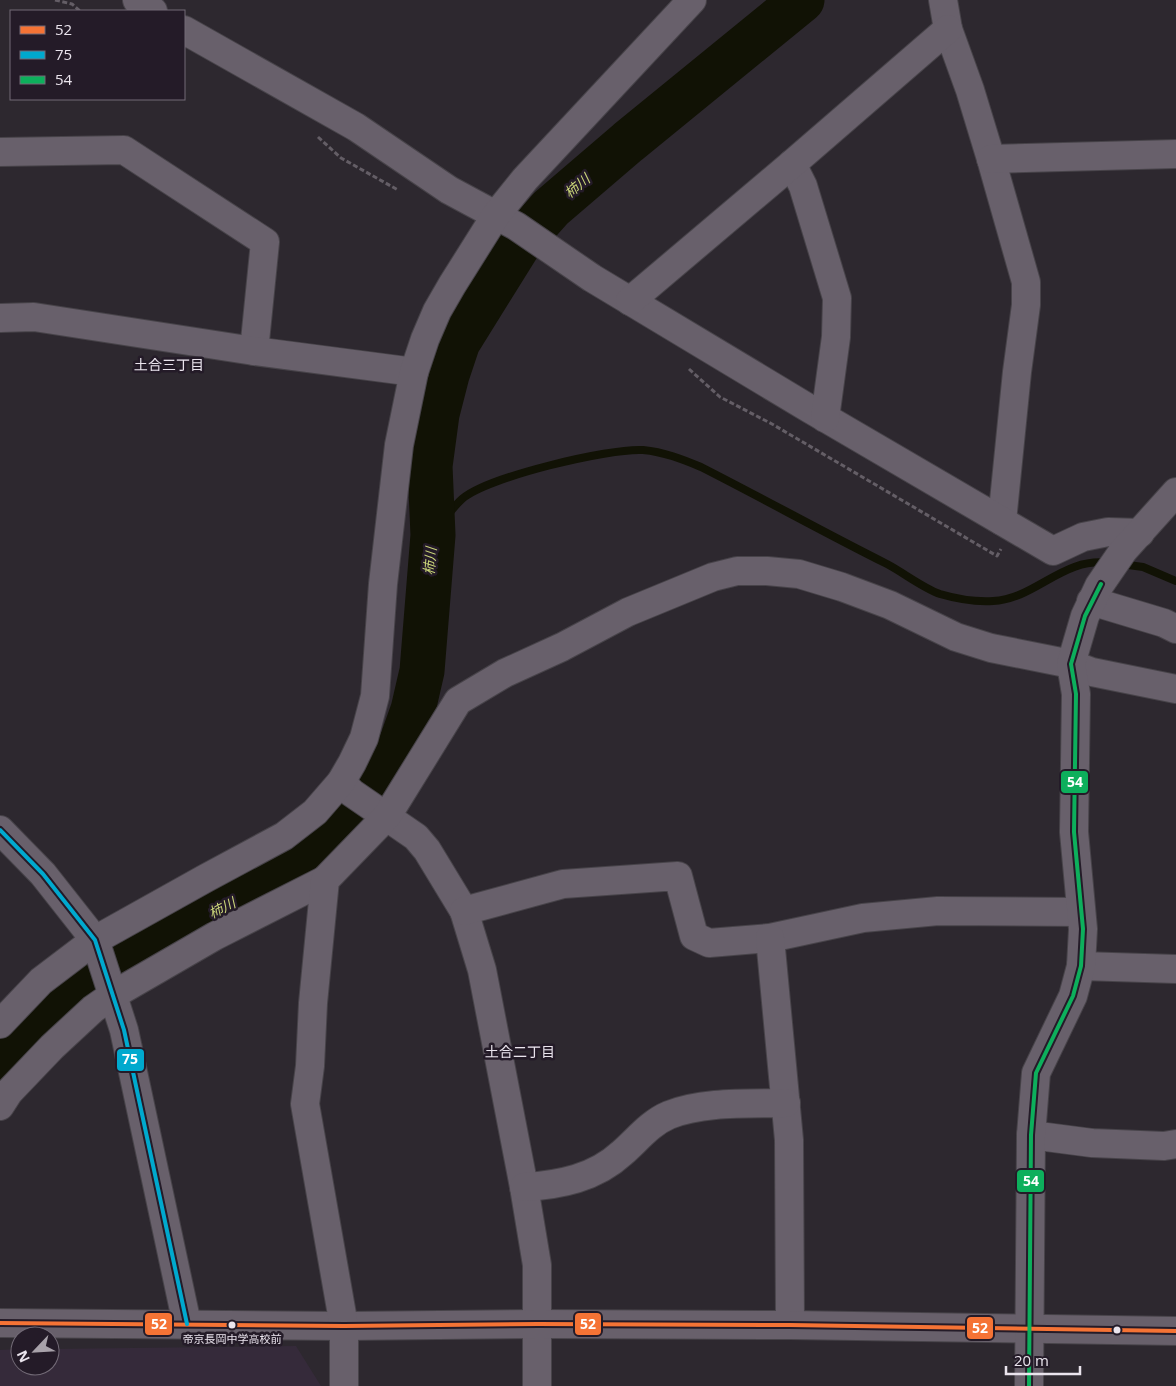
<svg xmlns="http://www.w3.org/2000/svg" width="1176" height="1386" font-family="'Open Sans','Noto Sans JP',sans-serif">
  <rect width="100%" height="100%" fill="#2d282f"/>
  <polygon fill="#352a3a" points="296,1346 321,1386 0,1386 0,1350 20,1349 20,1366 50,1366 50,1349"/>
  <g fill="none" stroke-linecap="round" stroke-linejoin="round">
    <g stroke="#111205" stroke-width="8">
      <path d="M433,535C442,523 451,509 462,499C487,477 609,448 643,450C664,452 682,459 701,467C764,499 825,533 887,564C904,573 923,588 940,594C957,599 975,602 993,601C1036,599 1063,556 1110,563"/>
      <polyline points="1121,564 1143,567 1176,581"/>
    </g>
    <polyline stroke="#111205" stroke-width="45" points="0,1069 43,1022 89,984 171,934 289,873 314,855 346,826 376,790 390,768 402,741 413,710 422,671 433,535 430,466 437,414 447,375 458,342 519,244 551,208 628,142 802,0"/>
    <defs>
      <g id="minor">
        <polyline points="137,0 153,11"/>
        <polyline points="943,0 948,29 970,90 991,159 1026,282 1026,305 1017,372 1002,521"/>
        <polyline points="184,30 356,127 449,190 516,226 592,278 810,409 1053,551 1083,537 1108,532 1140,533"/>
        <polyline points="0,152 124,150 265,242 254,351"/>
        <polyline points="991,159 1176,154"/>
        <polyline points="792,164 803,186 837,298 836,337 825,418"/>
        <polyline points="630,301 792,164 948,29"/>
        <polyline points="0,318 34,317 254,351 414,372"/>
        <polyline points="1091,601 1164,623 1176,629"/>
        <polyline points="341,782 352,793 416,837 427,850 464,911 482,970 524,1187 537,1265 537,1386"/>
        <polyline points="0,830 43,874 95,940 124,1030 187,1324"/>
        <polyline points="464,911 563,884 678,876 694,936 709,943 770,938 863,918 938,911 1081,912"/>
        <polyline points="770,938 789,1140 790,1325"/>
        <polyline points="1081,966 1176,969"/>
        <polyline points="0,1024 41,981 95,940 206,878 284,836 315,812 341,782 352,763 364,738 375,696 383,584 399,445 414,372 425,339 437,311 452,285 496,215 525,179 692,0"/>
        <polyline points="0,1106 9,1092 52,1047 93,1009 113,995 215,936 325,880"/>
        <polyline points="1031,1135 1092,1143 1164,1146 1176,1144"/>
        <path d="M524,1187C560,1185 595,1178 622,1153C637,1140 650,1123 669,1115C703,1101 750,1104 786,1103"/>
        <polyline points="0,1323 344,1326 538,1324 790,1325 1176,1331"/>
        <polyline points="344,1386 344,1326 305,1104 310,1066 313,1003 325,880 387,816 458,701 505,673 562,647 628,612 713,577 737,571 767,571 799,574 842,587 890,605 956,637 991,648 1071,664 1092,672 1176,689"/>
        <polyline points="1029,1386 1031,1135 1036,1073 1073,996 1081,966 1083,929 1074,832 1076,694 1071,664 1085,616 1099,586 1123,551 1176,492"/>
      </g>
    </defs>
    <use href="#minor" stroke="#474349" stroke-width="30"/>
    <g stroke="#645e66" stroke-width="3" stroke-dasharray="5 2.5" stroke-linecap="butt">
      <polyline points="55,0 72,4 80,11"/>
      <polyline points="318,137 341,158 398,190"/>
      <polyline points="689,369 720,397 772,424 997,556 1001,549"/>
    </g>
    <use href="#minor" stroke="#68606b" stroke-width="28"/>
    <defs>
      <polyline id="bus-1" points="0,1323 344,1326 538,1324 790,1325 1176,1331"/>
      <polyline id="bus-2" points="0,830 43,874 95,940 124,1030 187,1324"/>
      <polyline id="bus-3" points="1029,1386 1031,1135 1036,1073 1073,996 1081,966 1083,929 1074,832 1076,694 1071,664 1085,616 1101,584"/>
    </defs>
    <use href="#bus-1" stroke="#241b28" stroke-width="8"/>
    <use href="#bus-2" stroke="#241b28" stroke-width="8"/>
    <use href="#bus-3" stroke="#241b28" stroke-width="8"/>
    <use href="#bus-1" stroke="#f57335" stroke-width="4"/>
    <use href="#bus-2" stroke="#00a9ce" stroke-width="4"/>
    <use href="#bus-3" stroke="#0daf5c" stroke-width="4"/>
  </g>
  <g fill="#eae4ed" stroke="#241b28" stroke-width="2">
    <circle cx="232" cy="1325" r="4.5"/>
    <circle cx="1117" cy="1330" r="4.5"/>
  </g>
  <g text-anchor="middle" stroke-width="5" stroke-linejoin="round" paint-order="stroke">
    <g font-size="11" fill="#eae4ed" stroke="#241b28">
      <text x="232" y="1343">帝京長岡中学高校前</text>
    </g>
    <g font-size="14" font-style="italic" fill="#cbd679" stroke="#241b28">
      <text transform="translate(577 186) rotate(-40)" y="5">柿川</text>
      <text transform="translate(430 561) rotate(-85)" y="5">柿川</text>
      <text transform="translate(222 908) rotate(-27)" y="5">柿川</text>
    </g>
    <g font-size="14" fill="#eae4ed" stroke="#241b28">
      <text x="169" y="370">土合三丁目</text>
      <text x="520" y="1057">土合二丁目</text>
    </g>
  </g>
  <g stroke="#241b28" stroke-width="2">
    <rect x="1060" y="770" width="29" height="24" rx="5" fill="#0daf5c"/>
    <rect x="116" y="1048" width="29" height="24" rx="5" fill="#00a9ce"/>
    <rect x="1016" y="1169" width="29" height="24" rx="5" fill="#0daf5c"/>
    <rect x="574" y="1312" width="28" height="24" rx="5" fill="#f57335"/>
    <rect x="144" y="1312" width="29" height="24" rx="5" fill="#f57335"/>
    <rect x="966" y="1316" width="28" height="24" rx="5" fill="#f57335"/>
  </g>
  <g font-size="14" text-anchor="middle" font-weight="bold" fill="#fff">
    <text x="1075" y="787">54</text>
    <text x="130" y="1064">75</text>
    <text x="1031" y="1186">54</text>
    <text x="588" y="1329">52</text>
    <text x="159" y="1329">52</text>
    <text x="980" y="1333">52</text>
  </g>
  <rect x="10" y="10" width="175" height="90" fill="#241b28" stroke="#736b77"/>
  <rect x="20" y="26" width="25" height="8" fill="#f57335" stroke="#736b77"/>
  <text x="55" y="35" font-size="15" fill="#eae4ed">52</text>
  <rect x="20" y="51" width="25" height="8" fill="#00a9ce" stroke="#736b77"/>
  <text x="55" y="60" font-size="15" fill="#eae4ed">75</text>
  <rect x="20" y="76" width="25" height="8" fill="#0daf5c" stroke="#736b77"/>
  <text x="55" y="85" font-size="15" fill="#eae4ed">54</text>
  <g transform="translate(35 1351) rotate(245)"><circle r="24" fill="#241b28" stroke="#736b77"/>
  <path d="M0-4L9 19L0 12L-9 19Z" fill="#a8a2aa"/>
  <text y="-8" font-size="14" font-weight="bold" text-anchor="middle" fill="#eae4ed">N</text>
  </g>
  <path d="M1006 1366v8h74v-8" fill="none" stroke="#eae4ed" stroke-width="2.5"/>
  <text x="1014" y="1366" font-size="15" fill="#eae4ed" stroke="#241b28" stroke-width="4" paint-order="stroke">20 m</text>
</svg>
